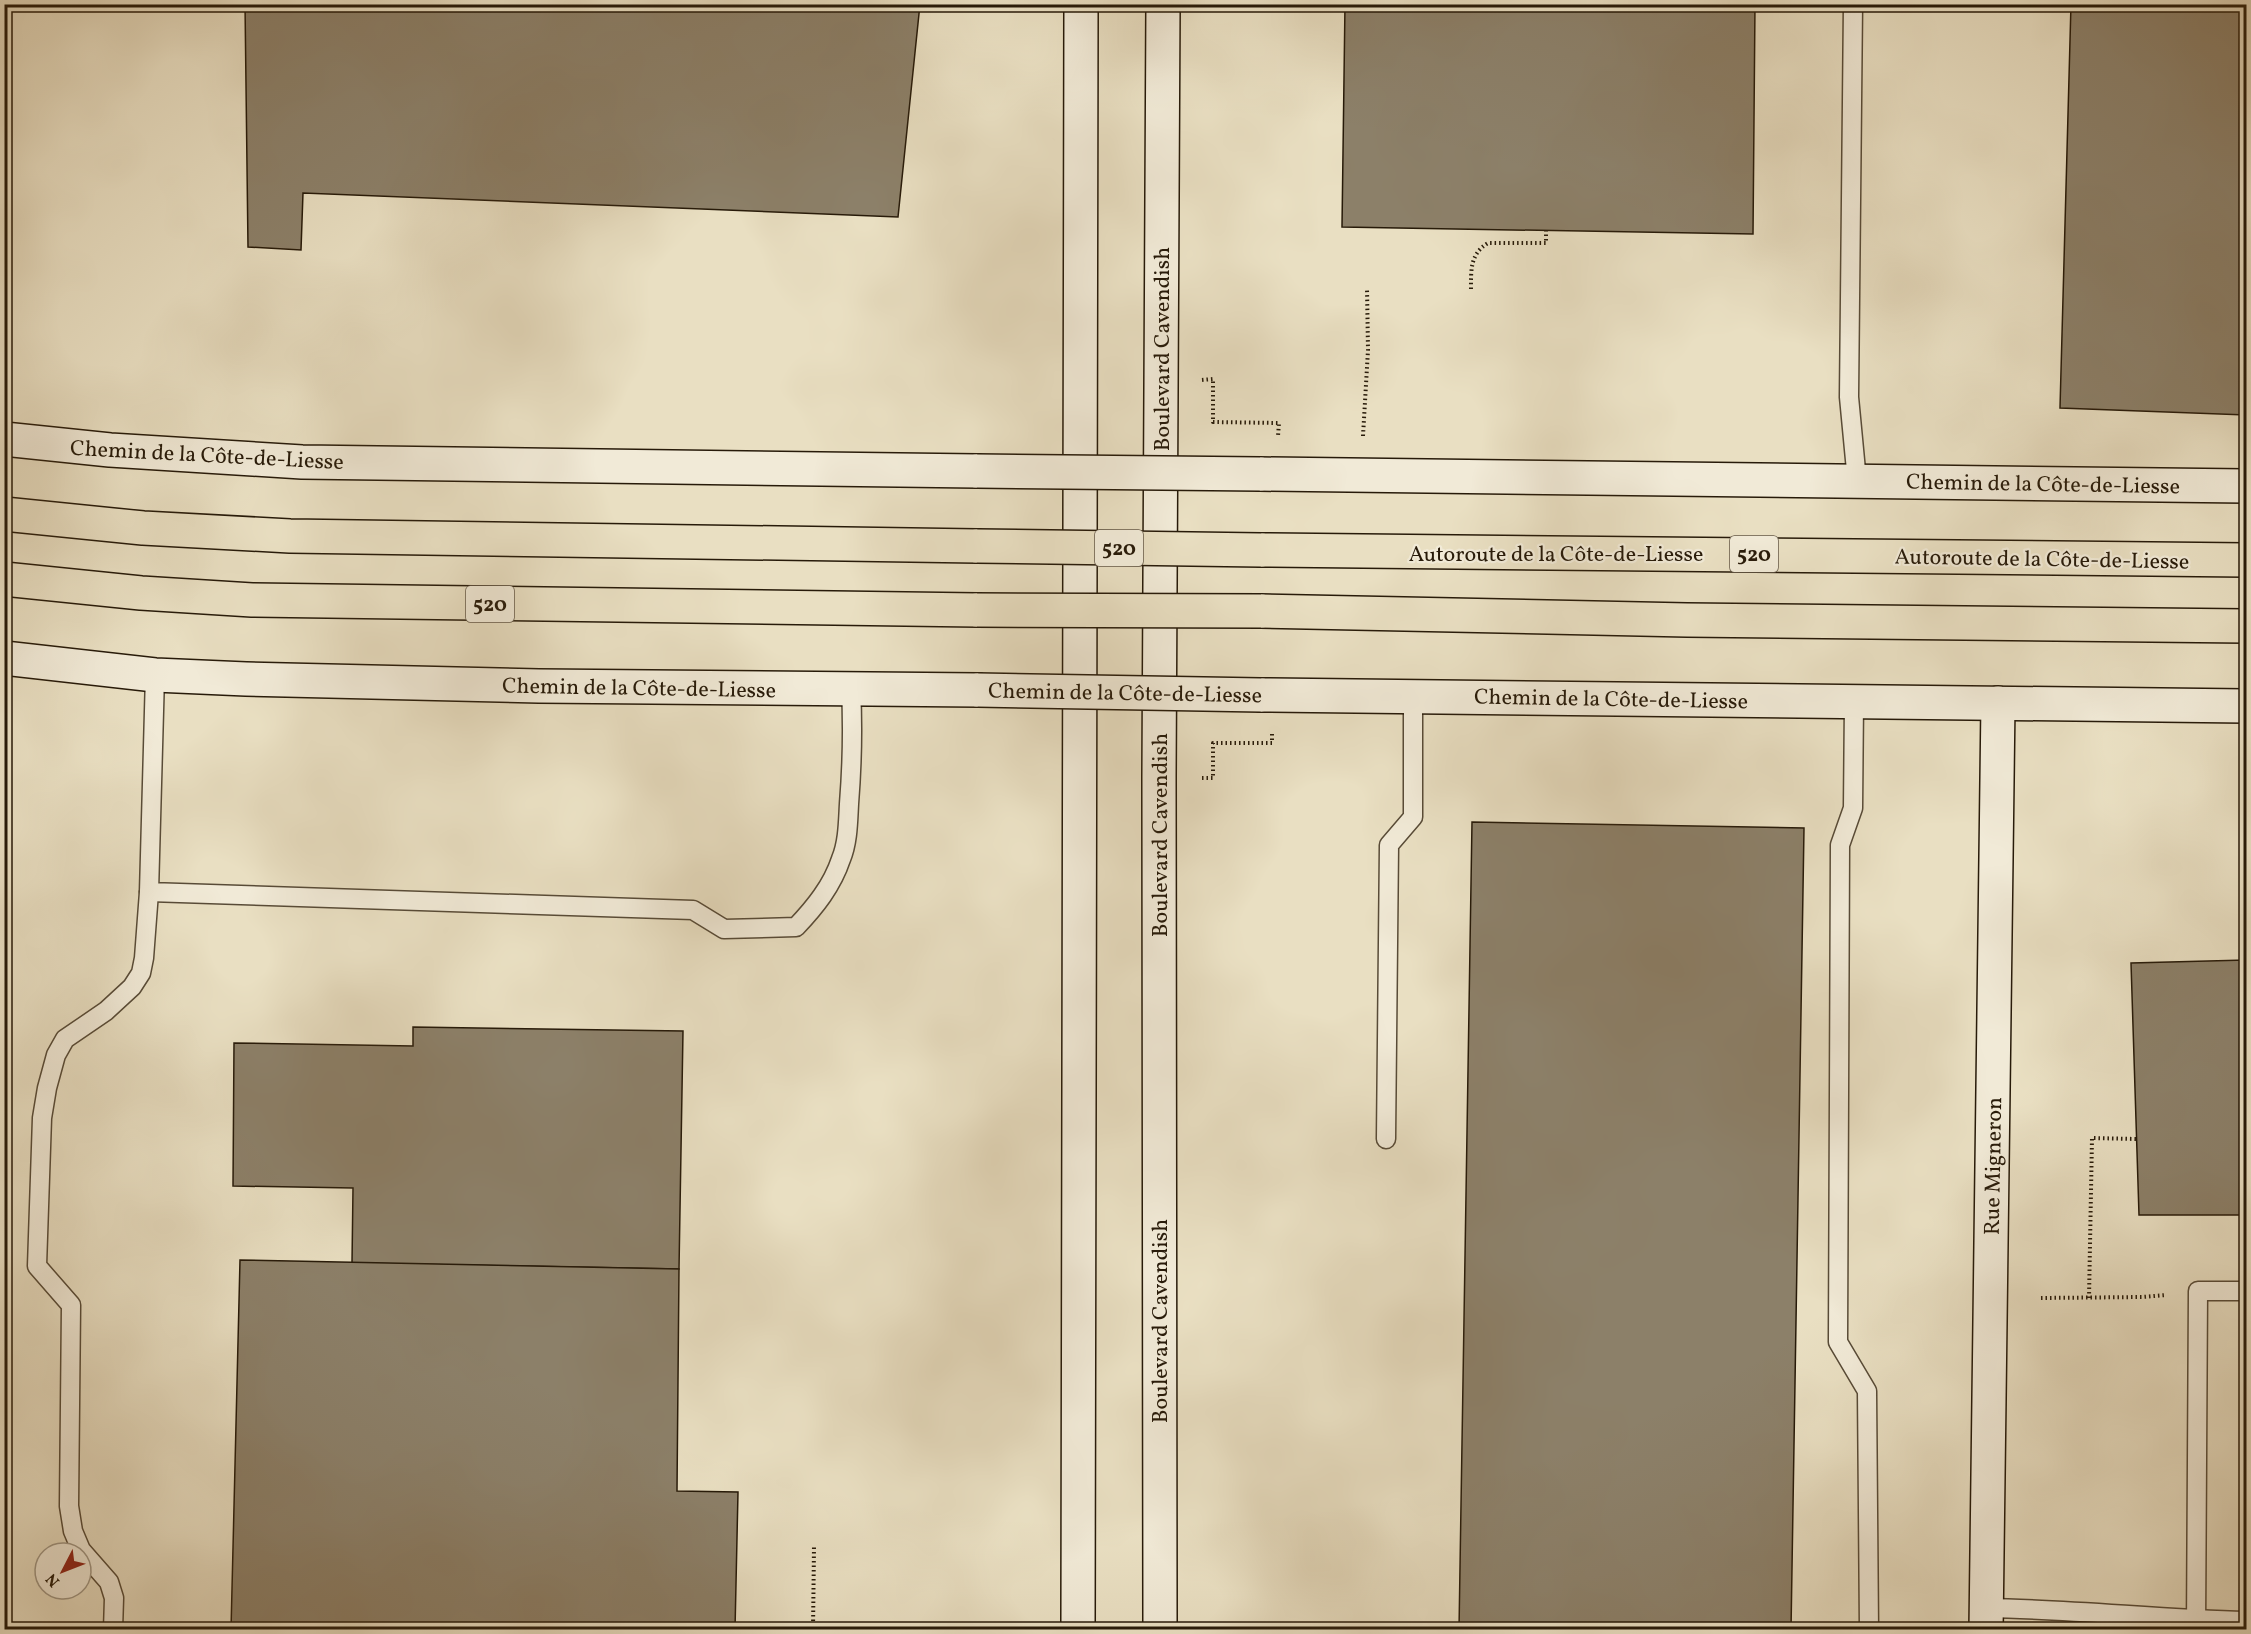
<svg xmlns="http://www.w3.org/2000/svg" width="2251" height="1634" font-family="Vollkorn,serif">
  <rect width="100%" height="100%" fill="#e9dfc2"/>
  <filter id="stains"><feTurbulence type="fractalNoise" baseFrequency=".00333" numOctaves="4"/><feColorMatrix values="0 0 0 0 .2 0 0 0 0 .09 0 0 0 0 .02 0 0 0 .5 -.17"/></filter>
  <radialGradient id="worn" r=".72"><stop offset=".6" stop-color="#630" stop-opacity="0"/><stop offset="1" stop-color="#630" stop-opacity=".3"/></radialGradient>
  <g fill="#8c8069" stroke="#271a09" stroke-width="1.5">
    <polygon points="245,4 920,4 898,217 303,193 301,250 248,247"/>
    <polygon points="1345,4 1755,4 1753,234 1342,227"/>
    <polygon points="2071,4 2246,4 2246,415 2060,408"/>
    <polygon points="1472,822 1804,828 1791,1630 1459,1630"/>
    <polygon points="2246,960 2246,1215 2139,1215 2131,963"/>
    <polygon points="413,1027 683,1031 679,1269 352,1263 353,1188 233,1186 234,1043 413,1046"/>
    <polygon points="240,1260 679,1269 677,1491 738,1492 735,1630 231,1630"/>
  </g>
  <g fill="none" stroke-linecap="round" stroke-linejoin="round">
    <defs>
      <g id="lane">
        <polyline points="1853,4 1849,397 1857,481"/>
        <path d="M155,675L149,892L693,910L724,929L796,927C815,907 832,886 841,859C848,842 848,822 849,804C852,766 853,728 851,689"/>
        <polyline points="1854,702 1853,808 1840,845 1838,1342 1867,1391 1869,1630"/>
        <polyline points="1386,1139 1389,845 1413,817 1413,696"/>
        <path d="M1986,1608C2073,1609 2160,1619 2246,1621"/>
        <polyline points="113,1630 114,1598 109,1582 81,1550 73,1531 69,1506 71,1305 37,1266 42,1118 47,1088 56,1055 65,1039 106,1011 132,987 141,973 144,958 149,892"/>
        <polyline points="2196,1630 2198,1291 2246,1291"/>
      </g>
      <g id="secondary">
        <polyline points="4,439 110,450 302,462 977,471"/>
        <polyline points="1260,474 2246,486"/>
        <polyline points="4,658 155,675 246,679 539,686 978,690"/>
        <polyline points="1261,695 2246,706"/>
        <polyline points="1078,1630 1081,4"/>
        <polyline points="1160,1630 1159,777 1163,4"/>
        <polyline points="1986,1630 1998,703"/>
      </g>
      <g id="highway">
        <polyline points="4,514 143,528 290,536 977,546"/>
        <polyline points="1261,550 2246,560"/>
        <polyline points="4,579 141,593 252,600 977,610"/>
        <polyline points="1261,611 1687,620 2246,626"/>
      </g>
    </defs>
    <use href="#lane" stroke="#584b37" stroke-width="21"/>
    <use href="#secondary" stroke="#271a09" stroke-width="36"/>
    <use href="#highway" stroke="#271a09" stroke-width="36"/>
    <g stroke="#271a09" stroke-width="4" stroke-dasharray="1.5 3" stroke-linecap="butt">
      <path d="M1471,289C1471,270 1470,254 1488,243H1546V231"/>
      <polyline points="1202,380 1213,379 1213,422 1279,423 1278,436"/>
      <polyline points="1363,436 1368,350 1367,288"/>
      <polyline points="1202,778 1213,778 1213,743 1272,743 1272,734"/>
      <polyline points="2041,1298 2142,1297 2166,1295"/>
      <polyline points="2089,1298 2092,1138 2137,1139"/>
      <polyline points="813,1630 814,1547"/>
    </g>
    <use href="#lane" stroke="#f1ead7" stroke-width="18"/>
    <use href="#secondary" stroke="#f1ead7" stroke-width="33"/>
    <use href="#highway" stroke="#e9dfc2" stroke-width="33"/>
    <defs>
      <g id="secondary-bridge">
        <polyline points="977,471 1260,474"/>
        <polyline points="978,690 1261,695"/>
      </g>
      <g id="highway-bridge">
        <polyline points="977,546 1261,550"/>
        <polyline points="977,610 1261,611"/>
      </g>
    </defs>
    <use href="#secondary-bridge" stroke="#271a09" stroke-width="36" stroke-linecap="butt"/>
    <use href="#highway-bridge" stroke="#271a09" stroke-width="36" stroke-linecap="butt"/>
    <use href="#secondary-bridge" stroke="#f1ead7" stroke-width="33"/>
    <use href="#highway-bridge" stroke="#e9dfc2" stroke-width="33"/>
  </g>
  <g text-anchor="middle" stroke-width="4.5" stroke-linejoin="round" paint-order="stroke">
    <g fill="#f1ead7" stroke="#645847" stroke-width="1.5">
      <rect x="1095" y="530" width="48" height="36" rx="4.5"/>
      <rect x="1730" y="536" width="48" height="36" rx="4.5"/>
      <rect x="466" y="586" width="48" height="36" rx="4.5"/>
    </g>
    <g font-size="21" font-weight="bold" fill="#271a09">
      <text x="1119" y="555">520</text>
      <text x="1754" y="561">520</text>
      <text x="490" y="611">520</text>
    </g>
    <g font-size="22" fill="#271a09" stroke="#f1ead7">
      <text transform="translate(1161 349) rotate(-90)" y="8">Boulevard Cavendish</text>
      <text transform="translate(207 454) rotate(3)" y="8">Chemin de la Côte-de-Liesse</text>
      <text transform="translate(2043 483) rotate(1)" y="8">Chemin de la Côte-de-Liesse</text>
      <text x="1556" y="561">Autoroute de la Côte-de-Liesse</text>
      <text transform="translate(2042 558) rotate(1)" y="8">Autoroute de la Côte-de-Liesse</text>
      <text transform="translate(639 687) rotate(1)" y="8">Chemin de la Côte-de-Liesse</text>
      <text transform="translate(1125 692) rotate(1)" y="8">Chemin de la Côte-de-Liesse</text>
      <text transform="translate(1611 698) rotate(1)" y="8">Chemin de la Côte-de-Liesse</text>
      <text transform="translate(1159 835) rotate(-90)" y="8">Boulevard Cavendish</text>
      <text transform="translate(1992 1166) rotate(-89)" y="8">Rue Migneron</text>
      <text transform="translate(1159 1321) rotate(-90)" y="8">Boulevard Cavendish</text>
    </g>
  </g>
  <rect width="2251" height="1634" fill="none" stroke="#e9dfc2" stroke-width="24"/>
  <rect x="6" y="6" width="2239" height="1622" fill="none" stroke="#271a09" stroke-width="3"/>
  <rect x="12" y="12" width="2227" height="1610" fill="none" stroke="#271a09" stroke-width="1.5"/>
  <g transform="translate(63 1571) rotate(228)"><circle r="28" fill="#f1ead7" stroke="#a09785" stroke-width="1.5"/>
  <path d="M0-4.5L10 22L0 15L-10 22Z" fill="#8f2418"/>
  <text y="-9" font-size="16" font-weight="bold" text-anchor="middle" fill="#271a09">N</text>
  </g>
  <rect width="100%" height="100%" filter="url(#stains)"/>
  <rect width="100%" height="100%" fill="url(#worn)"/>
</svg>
